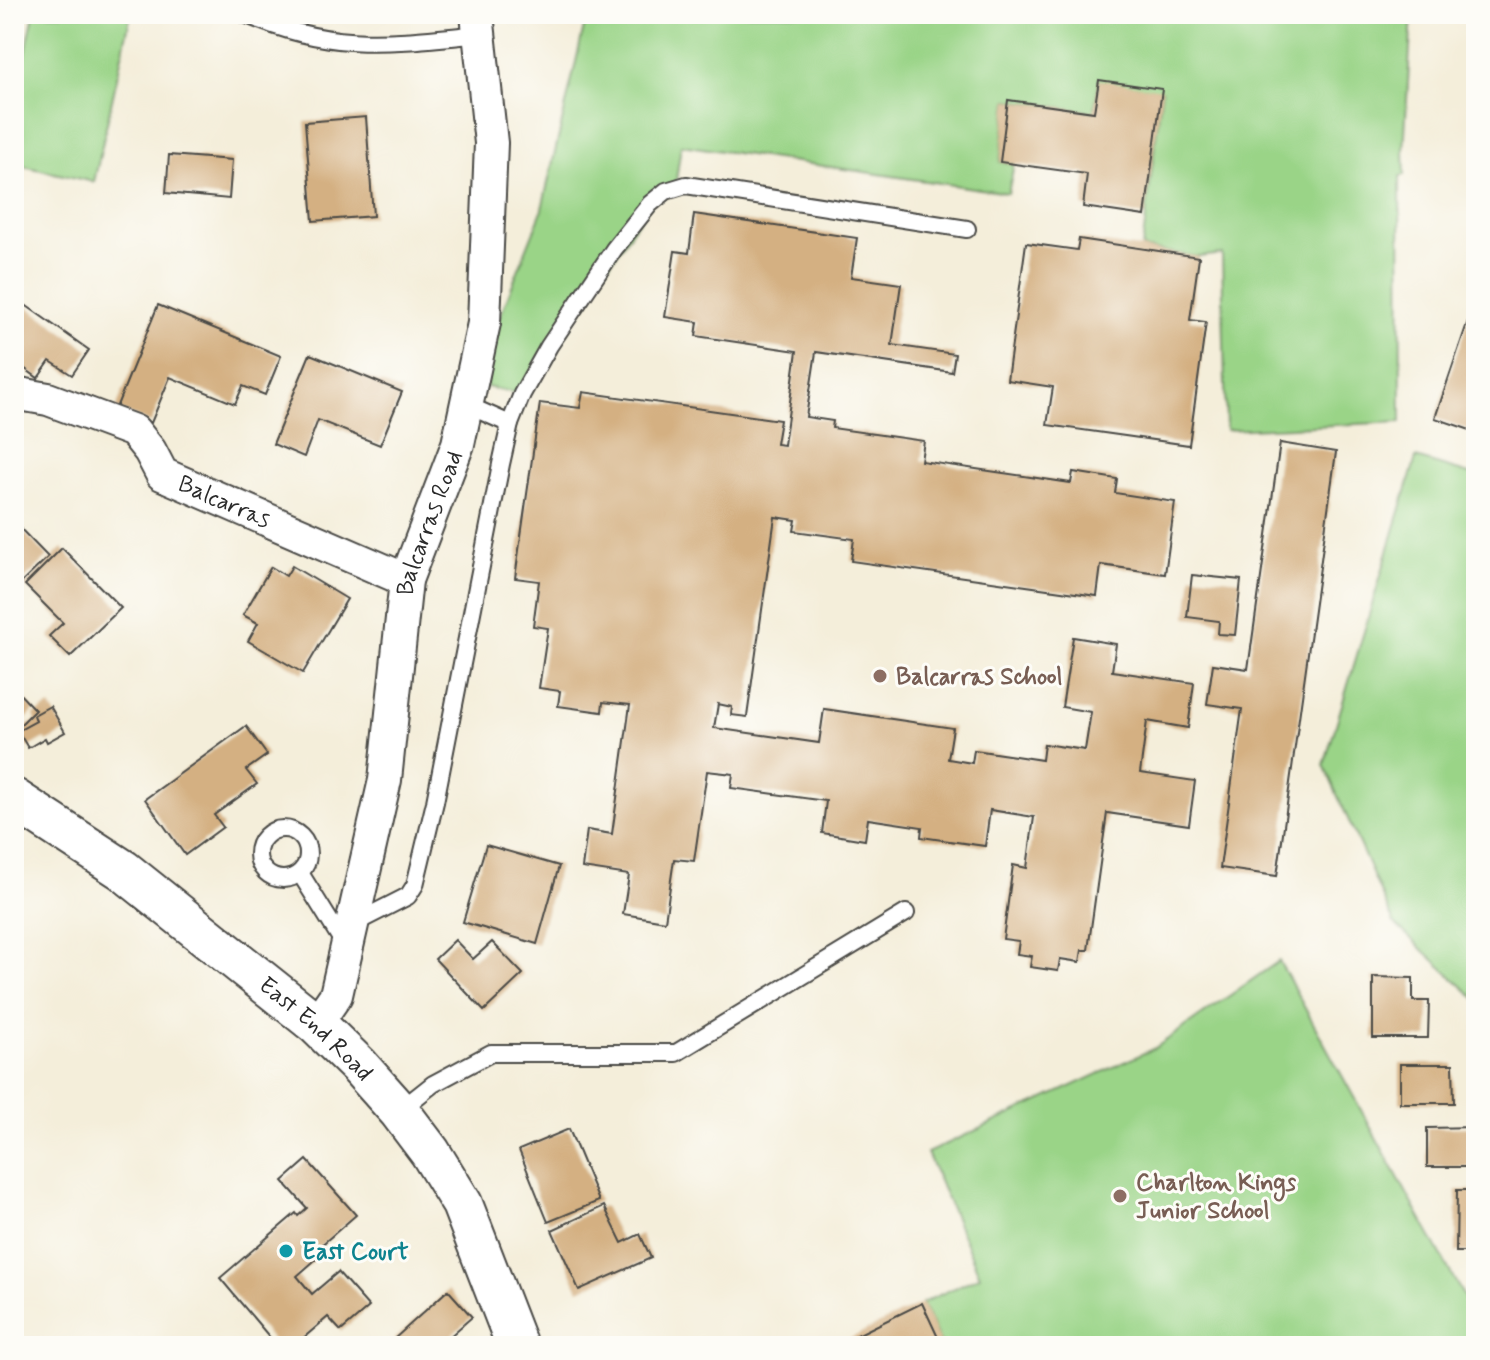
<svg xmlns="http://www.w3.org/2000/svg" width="1490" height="1360" font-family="Mynerve,sans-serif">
  <rect width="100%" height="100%" fill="#fdfcf7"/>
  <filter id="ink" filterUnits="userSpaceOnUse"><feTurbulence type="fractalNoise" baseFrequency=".0125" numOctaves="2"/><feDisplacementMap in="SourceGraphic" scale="16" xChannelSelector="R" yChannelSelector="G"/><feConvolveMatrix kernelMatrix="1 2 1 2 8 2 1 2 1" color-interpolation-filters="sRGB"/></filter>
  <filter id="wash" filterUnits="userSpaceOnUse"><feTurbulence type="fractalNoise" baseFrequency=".006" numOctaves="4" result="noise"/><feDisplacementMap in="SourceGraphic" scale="32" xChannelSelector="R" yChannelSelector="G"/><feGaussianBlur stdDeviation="1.8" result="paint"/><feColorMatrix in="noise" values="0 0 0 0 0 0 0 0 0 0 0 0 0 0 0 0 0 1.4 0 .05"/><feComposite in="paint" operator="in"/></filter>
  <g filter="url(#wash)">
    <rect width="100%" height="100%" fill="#f4eeda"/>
    <g fill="#9ad487" stroke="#628059" stroke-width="2">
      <polygon points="34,14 131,14 94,182 14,164 14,106"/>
      <polygon points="587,14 1412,14 1404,151 1405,175 1400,176 1401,422 1226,430 1222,254 1199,257 1142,248 1162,90 1099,81 1094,112 1008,100 1000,162 1014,164 1008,193 681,145 675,188 650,204 522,394 486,387 496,326 541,213"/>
      <polygon points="1416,458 1476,476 1476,999 1394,923 1324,765"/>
      <polygon points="1279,961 1476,1319 1476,1346 942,1346 922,1303 980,1276 927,1153 1155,1048"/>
    </g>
    <g id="blocks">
      <g fill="#d4b082">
        <polygon points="1099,80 1162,89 1145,216 1083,207 1087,174 1000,162 1008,100 1094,112"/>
        <polygon points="366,117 373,216 313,221 305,122"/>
        <polygon points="169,155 232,160 229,199 166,193"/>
        <polygon points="694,214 857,238 851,277 901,284 892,345 955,354 952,372 816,352 806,417 833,421 832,428 924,441 921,461 1071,483 1073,472 1117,479 1115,493 1175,502 1165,574 1101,565 1097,596 851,561 854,539 794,531 796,520 775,517 747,717 731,715 732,707 718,704 714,728 819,743 824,709 953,728 948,759 972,763 974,750 1042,760 1044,744 1085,750 1091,712 1062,707 1073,637 1116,644 1112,671 1194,683 1188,728 1147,721 1140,773 1195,781 1189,825 1107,813 1088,950 1082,950 1080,962 1060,959 1058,971 1030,967 1032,956 1017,954 1019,941 1003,939 1013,865 1027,868 1034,817 990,810 985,846 921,837 922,827 868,819 865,840 822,833 826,801 731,788 733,774 707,771 694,861 674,859 665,921 623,914 629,875 582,868 587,830 612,834 630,705 603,702 602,712 558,706 560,691 539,688 548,628 533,626 539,581 515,578 540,403 580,408 583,392 780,420 776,444 784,445 797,351 696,336 698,322 665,317 675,251 689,253"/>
        <polygon points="1079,239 1199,257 1190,320 1206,322 1189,445 1047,425 1053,387 1007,380 1026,243 1077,250"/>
        <polygon points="14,297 89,350 72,375 50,361 38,378 14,361"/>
        <polygon points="158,305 281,356 265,395 243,386 235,404 170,377 151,423 116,408"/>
        <polygon points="1471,312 1476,314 1476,432 1435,418"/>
        <polygon points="310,354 402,392 380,445 318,420 304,457 273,444"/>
        <polygon points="1280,443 1336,452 1277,876 1220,868 1242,709 1207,704 1213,664 1248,669"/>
        <polygon points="14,522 48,557 14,590"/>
        <polygon points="62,548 121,608 70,657 49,636 63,623 25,585"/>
        <polygon points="292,566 347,599 303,673 248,641 258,623 243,615 271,567 286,576"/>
        <polygon points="1192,575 1241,580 1235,635 1218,634 1219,621 1187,617"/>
        <polygon points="14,688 35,710 14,731"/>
        <polygon points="50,706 65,732 47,742 45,738 28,748 18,731 36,721 34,715"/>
        <polygon points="246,726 267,755 246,770 257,784 214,815 223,827 185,855 145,799"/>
        <polygon points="486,845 559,866 537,944 463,922"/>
        <polygon points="455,940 473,959 492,942 523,974 484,1011 435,959"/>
        <polygon points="1373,977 1413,978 1413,1001 1429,1001 1428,1038 1373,1038"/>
        <polygon points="1400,1064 1453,1064 1454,1103 1400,1103"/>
        <polygon points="1476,1127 1476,1167 1427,1167 1427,1128"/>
        <polygon points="569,1129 599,1201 548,1222 519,1150"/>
        <polygon points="307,1160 356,1215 318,1248 322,1254 297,1276 312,1294 338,1272 369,1307 341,1331 328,1317 294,1346 277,1346 220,1278 296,1213 298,1216 307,1208 283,1181"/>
        <polygon points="1457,1190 1476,1190 1476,1252 1456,1252"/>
        <polygon points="604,1206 622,1243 640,1234 651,1258 579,1290 552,1230"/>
        <polygon points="448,1290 472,1317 439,1346 400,1346 394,1339"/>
        <polygon points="922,1303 942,1346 833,1346 843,1342"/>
      </g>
    </g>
  </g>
  <g filter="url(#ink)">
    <use href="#blocks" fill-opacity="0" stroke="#494845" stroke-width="2"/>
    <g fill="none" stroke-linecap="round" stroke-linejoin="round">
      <defs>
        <g id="service">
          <path d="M245,14C331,52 389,43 480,34"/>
          <polyline points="467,405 510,424"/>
          <circle cx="283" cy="854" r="25"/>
          <polyline points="300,873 346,947"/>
          <polyline points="353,924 408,896 415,885 435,802 501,464 510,424 522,394 549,346 614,249 650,204 666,191 686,185 967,229"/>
          <polyline points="399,1111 433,1084 491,1053 676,1053 906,913"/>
        </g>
        <g id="minor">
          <path id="s1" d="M14,393L48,399L134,431L150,451L162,474L406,580"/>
          <path id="s2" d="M316,1024L336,995L385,780L406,580L458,444L484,323L491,143L477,14"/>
        </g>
        <g id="tertiary">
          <path id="s3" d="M14,799L123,870L316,1024L358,1065L399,1111L430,1152L462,1204L517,1346"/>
        </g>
      </defs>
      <use href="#service" stroke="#494845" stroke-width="20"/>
      <use href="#minor" stroke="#494845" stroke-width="36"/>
      <use href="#tertiary" stroke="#494845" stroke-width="44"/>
      <use href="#service" stroke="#fff" stroke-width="16"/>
      <use href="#minor" stroke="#fff" stroke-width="32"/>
      <use href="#tertiary" stroke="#fff" stroke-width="40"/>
    </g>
  </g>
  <g fill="#8d6e63" stroke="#fdfcf7" stroke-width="3">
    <circle cx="880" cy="676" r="8"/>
    <circle cx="1120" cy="1196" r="8"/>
  </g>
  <circle fill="#0f9aa8" stroke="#fdfcf7" stroke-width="3" cx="286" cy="1251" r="8"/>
  <g text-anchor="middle" stroke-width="6" stroke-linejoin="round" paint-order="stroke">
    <g font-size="24" fill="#2b2b2b" stroke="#fdfcf7">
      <text dy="8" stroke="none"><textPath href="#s1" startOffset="246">Balcarras</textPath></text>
      <text dy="8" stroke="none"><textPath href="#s2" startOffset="518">Balcarras Road</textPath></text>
      <text dy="8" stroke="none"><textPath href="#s3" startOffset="380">East End Road</textPath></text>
    </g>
    <g font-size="24" font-weight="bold" fill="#785e54" stroke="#fdfcf7" text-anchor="start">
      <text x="896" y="684">Balcarras School</text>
      <text x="1136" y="1190">Charlton Kings<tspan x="1136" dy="28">Junior School</tspan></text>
    </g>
    <g font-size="24" font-weight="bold" fill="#0d838f" stroke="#fdfcf7" text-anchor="start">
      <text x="302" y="1259">East Court</text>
    </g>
  </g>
  <rect width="1490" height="1360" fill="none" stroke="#fdfcf7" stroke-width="48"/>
</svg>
